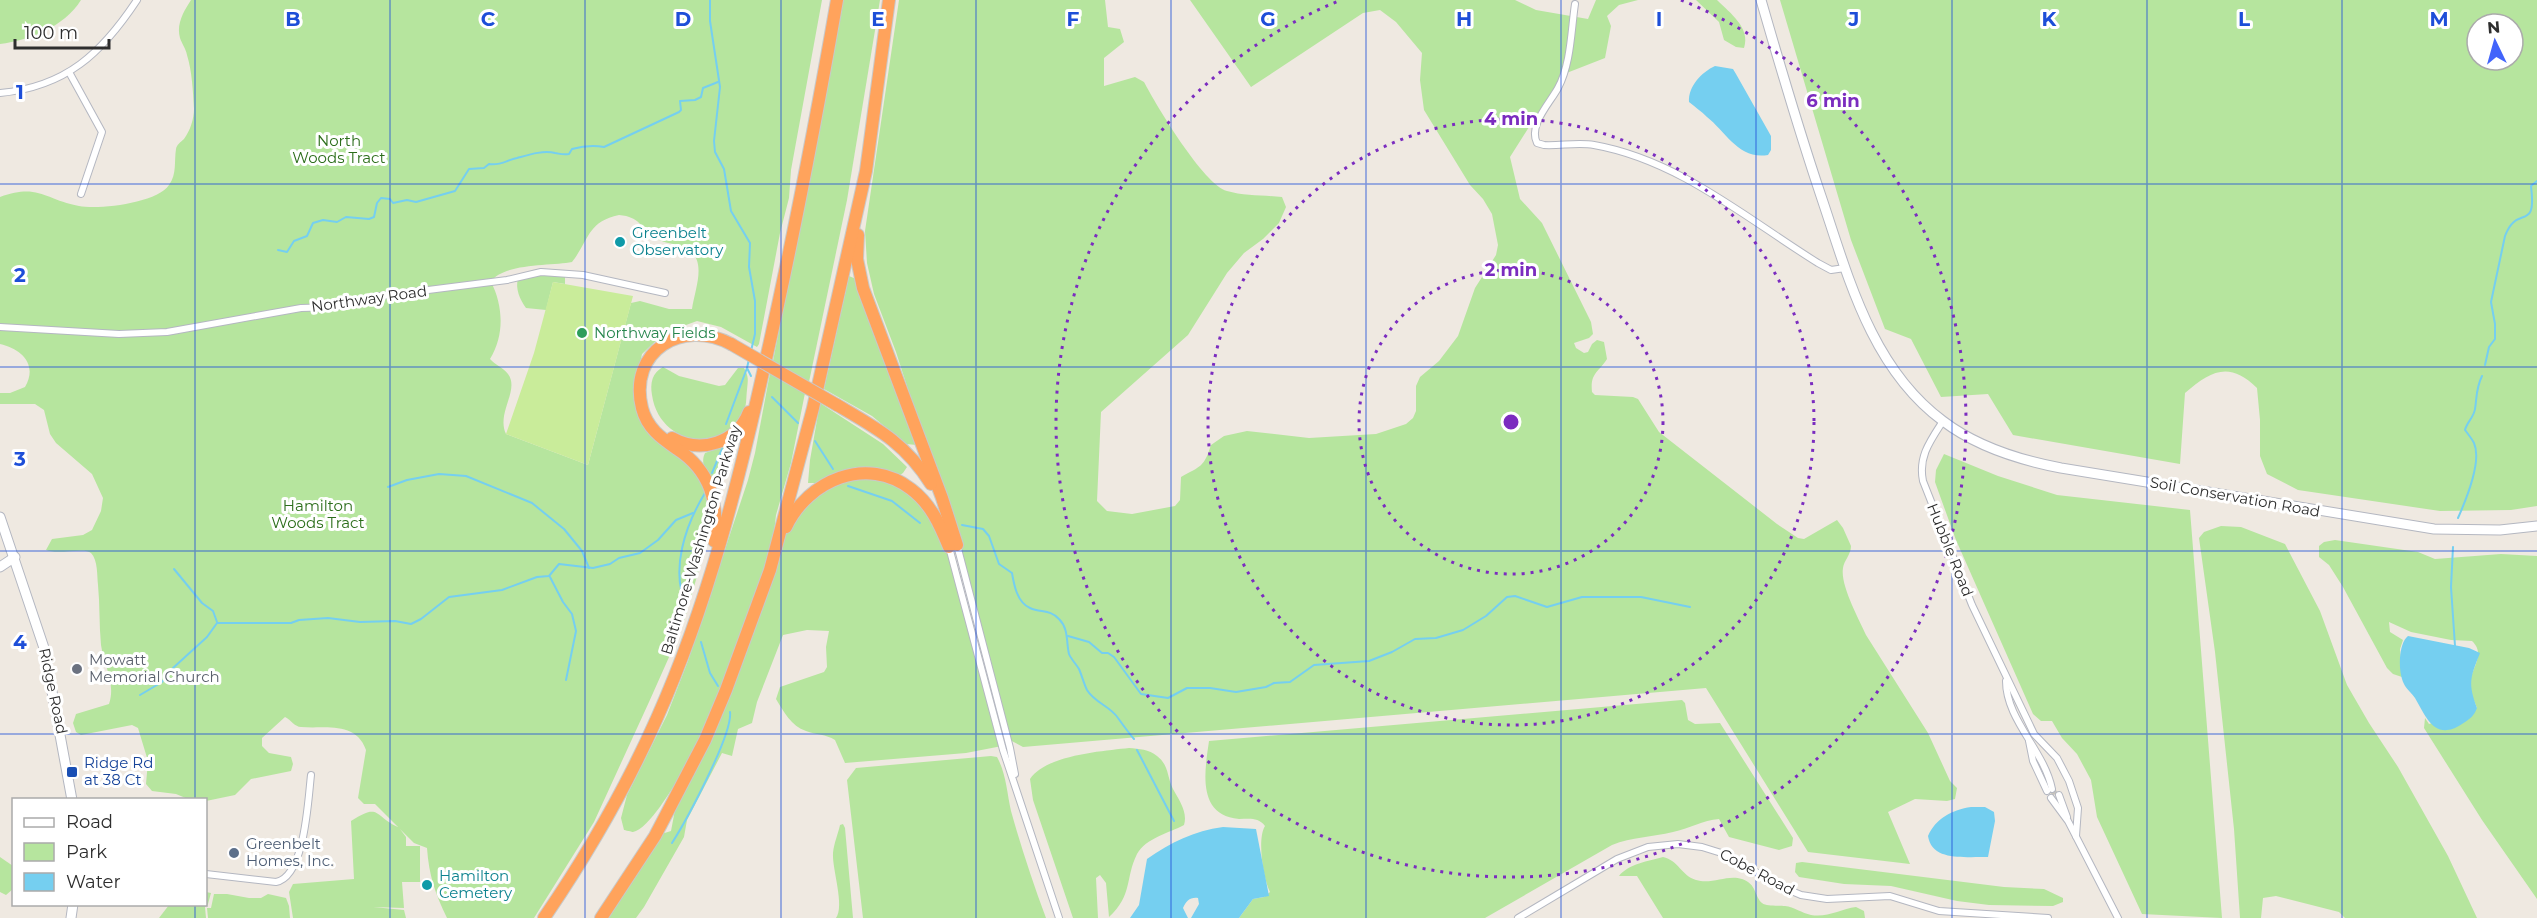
<svg xmlns="http://www.w3.org/2000/svg" width="2537" height="918" font-family="Montserrat,sans-serif">
  <rect width="100%" height="100%" fill="#efe9e1"/>
  <g fill="#b6e59e" fill-rule="evenodd">
    <path d="M0,0H81C64,27 30,40 0,44Z"/>
    <path d="M191,0H822L791,170L789,198L780,233L759,344L757,347L721,327L697,321L664,333L642,354L638,373L655,437L693,469L709,497L711,528L682,628L649,702L594,822L534,918H447C435,893 429,876 427,848L414,843L400,829L406,837V846H420V882H402L404,908L373,907L404,910L406,918H293L289,892L293,884L354,879L351,821C380,802 374,816 398,827L375,804H364L358,798L366,750C356,721 324,729 301,727C295,727 291,720 285,717L262,738V746L269,753L291,757L293,764L291,771L251,779L235,795L206,801L188,799L176,794L152,791L146,784L148,761L138,728L132,725L81,735L76,732L73,723L76,714L109,704C116,683 104,666 101,645C99,625 100,605 98,585C97,576 98,560 91,553C85,547 58,555 46,550L52,539L83,535L92,530L101,511L103,498L92,474L56,443L50,434L44,410L35,404H0V393H10L25,387C38,365 22,349 0,344V197C39,183 45,200 79,206C99,210 157,203 169,185C177,174 174,161 176,149C177,144 180,143 184,139C190,131 194,119 194,109C193,91 192,71 187,55C186,49 182,44 180,38C176,24 184,11 191,0ZM619,215C641,217 639,227 654,237C662,243 672,243 681,246C710,256 695,287 692,309H669L640,301L631,303L588,465L506,434C496,413 520,390 508,374C504,368 495,365 490,359C505,335 503,305 491,282C502,263 552,266 572,262C590,239 587,222 619,215Z"/>
    <polygon points="843,0 880,0 847,200 809,382 773,361"/>
    <path d="M899,0H1105L1108,27L1120,29L1124,42L1104,58V86L1135,77L1144,82C1156,105 1204,185 1227,191C1244,196 1265,195 1282,197L1286,207L1279,223L1263,239L1244,253L1227,273L1188,335L1101,412L1097,501L1107,511L1132,514L1175,506L1180,500L1181,477C1201,466 1204,467 1211,445L1224,436L1247,431L1309,438L1376,434L1406,424L1413,418L1416,411V386L1420,377L1439,361L1458,336L1475,288L1496,255L1498,245L1492,214L1483,199L1470,185L1424,110L1420,80L1422,53L1396,22L1380,10L1363,13L1251,87L1190,0H1515L1536,10L1588,19L1596,0H1638L1619,5L1607,16L1611,26L1605,58L1564,74L1547,109L1529,127L1510,157L1520,199L1542,223L1591,322L1593,334L1589,338L1574,343L1576,348L1584,353L1588,352L1592,344L1597,340L1604,342L1607,359C1598,373 1590,373 1592,392L1595,395L1633,397L1638,399L1659,432L1777,524L1798,538L1804,539L1837,520L1843,528L1851,546C1851,555 1844,560 1843,568C1840,585 1859,619 1866,635L1928,733L1950,781L1957,788L1955,799L1947,801L1915,799L1888,812L1910,864L1808,852L1706,688L1023,747L1008,739L953,529L896,352L874,294L867,263L865,231Z"/>
    <path d="M1696,0H1717C1730,13 1751,28 1744,48L1736,47L1724,40L1719,22Z"/>
    <path d="M1780,0H2537V506L2511,510L2440,511L2298,490L2267,474L2260,456V420L2257,388C2230,361 2211,370 2185,393L2180,464L2013,435L1988,394L1941,397L1911,339L1885,329L1851,240ZM2477,24H2513V60H2477Z"/>
    <path d="M551,274L565,276V284L553,282L546,310L526,308C520,300 515,288 518,279Z"/>
    <polygon points="849,276 856,279 917,445 906,444 872,416 824,389"/>
    <path d="M663,367L679,376L719,386L725,385L738,368H744C749,377 748,380 747,390C746,397 747,406 743,413C724,456 659,445 652,395C650,383 652,373 663,367Z"/>
    <path d="M770,373L805,393L791,463L776,515L770,567L787,526L824,483H808L810,460L820,403L883,444L907,467L903,473L894,479L909,487L949,547L1002,746L966,753L845,763L835,740C826,734 816,735 806,731C791,726 784,712 776,699L780,687L824,672L827,667L826,647L829,631L807,630L783,635L757,702L752,723L738,729L732,756L722,753L687,820L684,837L644,907L636,918H601L655,836L671,831L682,773C673,787 649,829 633,832C633,832 624,830 624,830L621,818L627,795L667,715L688,661L748,480L755,453Z"/>
    <path d="M725,446L729,449V457L726,460L724,476L715,481C706,474 700,463 705,453Z"/>
    <polygon points="1944,454 1998,476 2057,495 2190,510 2222,918 2142,914 2097,817 2091,780 2077,754 2062,738 2052,721 2041,721 2033,714 1956,540 1940,496 1935,482 1936,470"/>
    <polygon points="2221,526 2241,527 2285,544 2320,611 2347,685 2369,723 2398,767 2448,856 2477,918 2345,918 2339,912 2276,896 2263,898 2261,918 2240,918 2234,829 2215,652 2199,538 2204,532"/>
    <path d="M2335,540L2418,552L2435,559L2501,554L2537,556V899L2482,820L2424,728L2425,718L2429,724L2477,708C2475,702 2471,696 2470,690C2467,671 2488,656 2472,641L2451,640L2411,632L2389,622L2390,632L2403,640L2400,649L2402,677L2393,674L2387,668L2343,587L2329,565L2319,557V546L2324,542Z"/>
    <path d="M1682,700L1685,703L1688,720L1695,724L1720,723L1793,838L1792,846L1779,850L1729,837L1719,819C1703,820 1689,829 1673,832C1652,837 1632,837 1612,845L1485,918H1239L1253,899L1264,897L1270,892C1263,878 1257,839 1265,826C1258,817 1250,819 1239,819C1196,815 1205,770 1209,741Z"/>
    <path d="M1129,748C1139,749 1149,749 1157,756C1169,765 1167,777 1173,789C1179,800 1188,812 1184,825C1169,833 1146,838 1137,854C1125,878 1133,895 1109,917L1106,883L1100,875L1096,878L1098,918H1073L1033,800L1030,779C1046,755 1103,751 1129,748Z"/>
    <path d="M991,756L997,757C1006,773 1007,793 1011,811C1021,847 1033,883 1046,918H863L847,780L856,768Z"/>
    <path d="M843,824L845,828L853,918H836C845,906 832,869 833,853C834,843 838,834 840,825Z"/>
    <polygon points="0,857 13,866 13,889 6,895 0,892"/>
    <path d="M1663,857C1678,860 1682,876 1696,880C1712,885 1727,874 1742,879C1757,884 1754,896 1762,903C1767,907 1779,905 1785,906C1794,907 1802,913 1811,915C1827,918 1841,909 1856,907L1864,911L1865,918H1663L1637,876H1619C1628,864 1649,861 1663,857Z"/>
    <polygon points="1802,862 2004,887 2044,889 2063,898 2063,902 2053,906 1989,905 1957,901 1891,886 1844,884 1799,877 1795,872 1796,863"/>
    <polygon points="206,892 211,893 208,904 205,907 206,918 159,918 169,905 206,904"/>
    <polygon points="214,894 227,894 249,898 261,898 268,894 286,898 289,906 290,918 208,918 207,908 211,908"/>
  </g>
  <polygon fill="#c9ec9a" points="553,282 633,296 588,465 506,434 534,353"/>
  <g fill="#75cff0">
    <path d="M1715,66L1733,69L1736,74L1771,136V150L1768,155C1739,160 1726,132 1707,117C1701,111 1695,107 1689,102C1688,86 1702,72 1715,66Z"/>
    <path d="M2408,636L2469,648L2480,653C2470,678 2468,683 2477,708C2474,716 2470,719 2462,724C2435,742 2426,717 2415,698C2412,693 2406,689 2404,684C2398,672 2398,644 2408,636Z"/>
    <path d="M1971,807H1985L1994,812L1995,821L1988,857C1969,856 1932,863 1928,836C1936,818 1952,810 1971,807Z"/>
    <path d="M1223,827L1256,829L1269,896L1253,899L1239,918H1191L1199,904L1198,898C1190,897 1186,901 1183,908L1188,918H1130L1139,905L1147,859C1171,842 1194,831 1223,827Z"/>
  </g>
  <g fill="none" stroke-linecap="round" stroke-linejoin="round">
    <g stroke="#75cff0" stroke-width="2">
      <polyline points="710,0 710,21 720,87 714,141 715,152 724,169 731,211 750,243 749,267 755,301 755,334 751,351"/>
      <path d="M278,250L287,252L294,241L307,236L313,223L323,220L337,222L346,217L369,219L374,217L377,203L381,198L390,199L393,203L407,200L416,202L455,191L469,169L484,168L489,164C500,166 507,160 517,158C528,155 543,150 555,153C561,154 563,155 569,154L572,149C583,146 593,145 604,147L679,112L681,110L680,101L695,100L701,97L703,88L718,82"/>
      <polyline points="749,359 747,368 751,376"/>
      <path d="M2485,365L2489,347L2495,339V324L2491,302L2505,236C2517,203 2537,234 2531,186L2537,181"/>
      <polyline points="772,397 798,423"/>
      <polyline points="726,424 747,368"/>
      <polyline points="815,441 833,469"/>
      <polyline points="712,473 722,449"/>
      <polyline points="848,486 892,501 920,523"/>
      <polyline points="388,487 407,480 439,474 466,476 532,503 564,529 582,551 589,568"/>
      <path d="M2458,518C2466,500 2482,461 2474,443C2472,439 2468,434 2465,430C2467,422 2474,417 2475,409C2477,396 2476,388 2482,376"/>
      <path d="M962,525L983,529L989,536L999,564L1012,573C1014,585 1017,602 1030,608C1041,613 1050,609 1059,619C1069,629 1066,642 1069,654C1071,659 1076,664 1079,669C1082,676 1084,684 1087,690C1095,703 1110,706 1118,718C1123,725 1128,732 1134,739"/>
      <polyline points="2453,547 2451,587 2455,646"/>
      <polyline points="174,569 202,603 213,611 217,622"/>
      <polyline points="550,577 563,602 572,614 576,631 566,680"/>
      <path d="M687,606C669,571 686,524 705,493"/>
      <polyline points="1068,636 1089,642 1102,653 1108,653 1114,657 1141,694 1168,698 1187,688 1210,688 1236,692 1266,687 1274,683 1290,682 1314,665 1369,661 1392,652 1415,639 1436,638 1463,630 1486,616 1507,597 1515,596 1547,607 1582,597 1641,597 1690,607"/>
      <polyline points="701,642 710,673 718,686"/>
      <polyline points="140,695 162,682 173,668 207,637 217,623 291,623 299,620 328,618 360,622 395,621 411,624 421,619 449,597 502,590 537,577 549,576 559,564 593,568 610,564 619,558 640,553 658,540 676,520 693,513"/>
      <polyline points="1137,750 1174,821"/>
      <path d="M672,843C686,821 733,734 730,712"/>
    </g>
    <polyline stroke="#c8c4bd" stroke-width="6" stroke-dasharray="6 3" stroke-linecap="butt" points="2052,789 2056,796"/>
    <defs>
      <g id="street">
        <path d="M1575,4C1571,31 1571,64 1558,88C1550,103 1528,125 1537,143L1544,145C1560,146 1578,142 1594,145C1679,160 1747,219 1818,263L1831,270L1845,268"/>
        <polyline points="69,72 102,132 81,194"/>
        <path d="M0,93C66,87 102,53 137,0"/>
        <polyline points="0,327 119,334 167,332 301,308 335,307 373,297 507,280 541,272 583,275 665,293"/>
        <path d="M1943,421C1930,441 1918,457 1923,481L1972,605L2034,734L2057,758L2069,781L2078,808L2076,836"/>
        <polyline points="957,545 1010,748 1015,774"/>
        <polyline points="949,547 1003,750 1059,918"/>
        <path d="M2006,681C2006,720 2044,750 2052,789"/>
        <polyline points="2029,741 2033,761 2047,791"/>
        <polyline points="2059,795 2067,817"/>
        <polyline points="2051,798 2068,821 2118,918"/>
        <path d="M206,874L276,882C305,877 308,800 311,775"/>
        <polyline points="1518,918 1617,859 1648,847 1678,844 1702,847 1731,856 1775,884 1801,895 1827,899 1890,896 1939,911 2048,918"/>
      </g>
      <g id="secondary">
        <path d="M1761,0C1780,66 1799,131 1821,196C1848,276 1871,368 1943,421C1977,447 2019,460 2061,468L2434,529L2500,530L2537,526"/>
        <polyline points="0,517 44,648 72,800"/>
        <polyline points="0,567 15,557"/>
        <polyline points="71,918 73,904"/>
      </g>
      <g id="highway">
        <polyline points="858,235 857,259 863,288 942,498 957,545"/>
        <path d="M837,405C878,429 905,443 931,484"/>
        <path d="M672,438C701,454 737,443 749,412"/>
        <path d="M786,527C808,480 867,455 911,489C931,504 940,525 949,547"/>
        <path d="M714,541C719,503 711,471 677,449C661,438 647,428 642,408C628,351 682,318 731,344"/>
        <path d="M544,918C587,855 626,788 657,718C708,604 739,481 766,359C793,240 816,120 837,0"/>
        <polyline points="601,918 655,836 705,740 726,690 770,570 813,408 866,171 889,0"/>
      </g>
    </defs>
    <use href="#street" stroke="#b4b7c1" stroke-width="8"/>
    <use href="#secondary" stroke="#b4b7c1" stroke-width="11"/>
    <use href="#highway" stroke="#c9c9c9" stroke-width="14"/>
    <use href="#street" stroke="#fff" stroke-width="6"/>
    <use href="#secondary" stroke="#fff" stroke-width="9"/>
    <use href="#highway" stroke="#ffa35c" stroke-width="12"/>
    <defs>
      <polyline id="highway-bridge" points="731,344 837,405"/>
    </defs>
    <use href="#highway-bridge" stroke="#c9c9c9" stroke-width="14" stroke-linecap="butt"/>
    <use href="#highway-bridge" stroke="#ffa35c" stroke-width="12"/>
  </g>
  <path fill="none" stroke="#1d4ed8" stroke-width="1.5" stroke-opacity="0.55" d="M195,0V800M390,0V918M585,0V918M781,0V918M976,0V918M1171,0V918M1366,0V918M1561,0V918M1756,0V918M1952,0V918M2147,0V918M2342,0V918M0,184H2537M0,367H2537M0,551H2537M0,734H2537M195,904V918"/>
  <g fill="none" stroke="#7b2cbf" stroke-width="3" stroke-dasharray="3 6">
    <circle cx="1511" cy="422" r="152"/>
    <circle cx="1511" cy="422" r="303"/>
    <path d="M1681 0A455 455 0 1 1 1341 0"/>
  </g>
  <g fill="#0f9aa8" stroke="#fff" stroke-width="2">
    <circle cx="620" cy="242" r="6"/>
    <circle cx="427" cy="885" r="6"/>
  </g>
  <circle fill="#2e9e5b" stroke="#fff" stroke-width="2" cx="582" cy="333" r="6"/>
  <circle fill="#6b7280" stroke="#fff" stroke-width="2" cx="77" cy="669" r="6"/>
  <rect fill="#1a4fb4" stroke="#fff" stroke-width="2" x="66" y="766" width="12" height="12" rx="3"/>
  <circle fill="#5c6f8a" stroke="#fff" stroke-width="2" cx="234" cy="853" r="6"/>
  <g text-anchor="middle" stroke-width="6" stroke-linejoin="round" paint-order="stroke">
    <g font-size="15" fill="#2c6e1b" stroke="#fff">
      <text x="339" y="146">North<tspan x="339" dy="17">Woods Tract</tspan></text>
      <text x="318" y="511">Hamilton<tspan x="318" dy="17">Woods Tract</tspan></text>
    </g>
    <g font-size="15" fill="#0d838f" stroke="#fff" text-anchor="start">
      <text x="632" y="238">Greenbelt<tspan x="632" dy="17">Observatory</tspan></text>
      <text x="439" y="881">Hamilton<tspan x="439" dy="17">Cemetery</tspan></text>
    </g>
    <g font-size="15" fill="#2e2e2e" stroke="#fff">
      <text transform="translate(369 299) rotate(-8)" y="5">Northway Road</text>
      <text transform="translate(2235 497) rotate(10)" y="5">Soil Conservation Road</text>
      <text transform="translate(701 540) rotate(-73)" y="5">Baltimore-Washington Parkway</text>
      <text transform="translate(1950 550) rotate(68)" y="5">Hubble Road</text>
      <text transform="translate(53 691) rotate(78)" y="5">Ridge Road</text>
      <text transform="translate(1757 872) rotate(28)" y="5">Cobe Road</text>
    </g>
    <g font-size="15" fill="#27864d" stroke="#fff" text-anchor="start">
      <text x="594" y="338">Northway Fields</text>
    </g>
    <g font-size="15" fill="#5b616d" stroke="#fff" text-anchor="start">
      <text x="89" y="665">Mowatt<tspan x="89" dy="17">Memorial Church</tspan></text>
    </g>
    <g font-size="15" fill="#164399" stroke="#fff" text-anchor="start">
      <text x="84" y="768">Ridge Rd<tspan x="84" dy="17">at 38 Ct</tspan></text>
    </g>
    <g font-size="15" fill="#4e5e75" stroke="#fff" text-anchor="start">
      <text x="246" y="849">Greenbelt<tspan x="246" dy="17">Homes, Inc.</tspan></text>
    </g>
  </g>
  <g font-size="20" text-anchor="middle" font-weight="bold" fill="#1d4ed8" stroke="#fff" stroke-width="6" stroke-linejoin="round" paint-order="stroke">
    <text x="293" y="26">B</text>
    <text x="488" y="26">C</text>
    <text x="683" y="26">D</text>
    <text x="878" y="26">E</text>
    <text x="1073" y="26">F</text>
    <text x="1268" y="26">G</text>
    <text x="1464" y="26">H</text>
    <text x="1659" y="26">I</text>
    <text x="1854" y="26">J</text>
    <text x="2049" y="26">K</text>
    <text x="2244" y="26">L</text>
    <text x="2439" y="26">M</text>
    <text x="20" y="99">1</text>
    <text x="20" y="282">2</text>
    <text x="20" y="466">3</text>
    <text x="20" y="649">4</text>
  </g>
  <circle cx="1511" cy="422" r="9" fill="#7b2cbf" stroke="#fff" stroke-width="3"/>
  <g font-size="18" text-anchor="middle" font-weight="bold" fill="#7b2cbf" stroke="#fff" stroke-width="6" stroke-linejoin="round" paint-order="stroke">
    <text x="1833" y="107">6 min</text>
    <text x="1511" y="125">4 min</text>
    <text x="1511" y="276">2 min</text>
  </g>
  <rect x="12" y="798" width="195" height="108" fill="#ffffff" stroke="#ababab" stroke-width="1.5"/>
  <rect x="24" y="818" width="30" height="9" fill="#ffffff" stroke="#ababab" stroke-width="1.5"/>
  <text x="66" y="828" font-size="18" fill="#2e2e2e">Road</text>
  <rect x="24" y="843" width="30" height="18" fill="#b6e59e" stroke="#ababab" stroke-width="1.5"/>
  <text x="66" y="858" font-size="18" fill="#2e2e2e">Park</text>
  <rect x="24" y="873" width="30" height="18" fill="#75cff0" stroke="#ababab" stroke-width="1.5"/>
  <text x="66" y="888" font-size="18" fill="#2e2e2e">Water</text>
  <g transform="translate(2495 42) rotate(355)"><circle r="28" fill="#ffffff" stroke="#ababab" stroke-width="1.5"/>
  <path d="M0-4.5L10 22L0 15L-10 22Z" fill="#4264fb"/>
  <text y="-9" font-size="16" font-weight="bold" text-anchor="middle" fill="#2e2e2e">N</text>
  </g>
  <path d="M15 39v9h94v-9" fill="none" stroke="#2e2e2e" stroke-width="3"/>
  <text x="24" y="39" font-size="18" fill="#2e2e2e" stroke="#ffffff" stroke-width="4.5" paint-order="stroke">100 m</text>
</svg>
